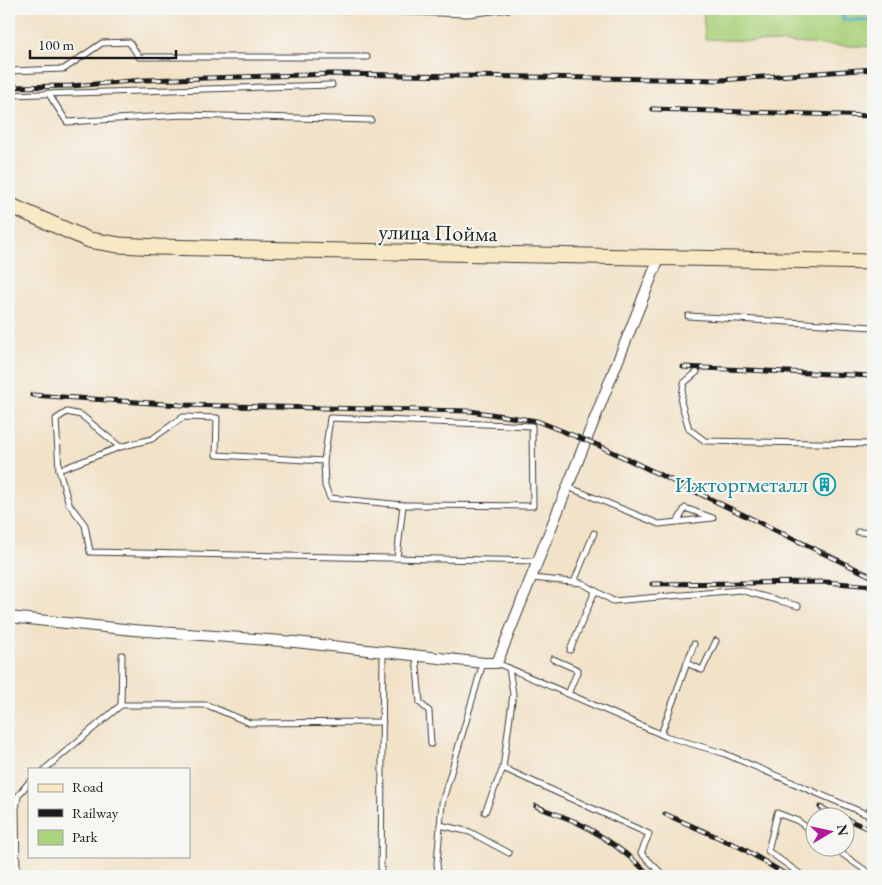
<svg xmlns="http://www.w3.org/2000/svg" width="882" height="885" font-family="'EB Garamond',serif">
  <rect width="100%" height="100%" fill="#f6f6f2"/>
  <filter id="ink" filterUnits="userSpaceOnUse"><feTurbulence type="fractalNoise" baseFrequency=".02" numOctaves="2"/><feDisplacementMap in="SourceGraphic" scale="10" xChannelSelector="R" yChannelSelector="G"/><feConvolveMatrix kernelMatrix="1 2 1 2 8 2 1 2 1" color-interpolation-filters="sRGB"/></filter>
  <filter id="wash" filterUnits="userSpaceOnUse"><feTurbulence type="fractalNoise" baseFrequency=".0096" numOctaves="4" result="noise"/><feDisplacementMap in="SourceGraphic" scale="20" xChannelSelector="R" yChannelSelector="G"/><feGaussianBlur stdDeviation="1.12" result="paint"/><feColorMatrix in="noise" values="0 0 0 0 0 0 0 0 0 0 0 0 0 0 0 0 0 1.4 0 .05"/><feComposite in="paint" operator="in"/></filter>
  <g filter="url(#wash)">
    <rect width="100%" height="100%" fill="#f2e2c8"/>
    <polygon fill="#abd27d" stroke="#64774c" points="703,9 873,9 873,47 705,39"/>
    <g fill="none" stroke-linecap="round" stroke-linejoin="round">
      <polyline stroke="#51b1d0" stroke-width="3" points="844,9 843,20 873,20"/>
    </g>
  </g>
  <g filter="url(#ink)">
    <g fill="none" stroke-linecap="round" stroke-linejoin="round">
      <defs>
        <g id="lane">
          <polyline points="324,9 468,14 509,9"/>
          <polyline points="9,71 64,69 102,43 129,42 139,57 367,57"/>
          <polyline points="48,93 67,122 183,115 371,120"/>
          <polyline points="9,95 332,85"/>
          <polyline points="688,316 873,327"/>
          <polyline points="697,372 684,383 681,402 689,429 705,441 873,444"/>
          <polyline points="324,461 330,418 532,426 533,506 403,505"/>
          <polyline points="59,470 120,447"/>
          <polyline points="568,487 659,524 713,518 685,508 678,521"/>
          <polyline points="858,532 873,533"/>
          <polyline points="397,558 403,505 330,498 325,486 324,461 216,455 217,418 183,417 152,439 120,447 81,415 67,412 56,419 59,470 69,504 85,525 90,552 538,561"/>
          <polyline points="532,578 582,583 613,601 740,590 798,606"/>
          <polyline points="574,582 594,533"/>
          <polyline points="570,650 595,591"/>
          <polyline points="122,655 121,705 207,705 250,723 383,722"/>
          <polyline points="416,656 420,703 429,711 431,744"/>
          <polyline points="553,659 578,670 568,694"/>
          <polyline points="497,663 665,736 723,753 873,817"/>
          <polyline points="687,663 702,670 716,641"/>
          <polyline points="509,668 513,694 503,768 649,834 641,853 664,876"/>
          <polyline points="661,734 694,644"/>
          <polyline points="45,769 121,705"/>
          <polyline points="485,812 503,768"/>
          <polyline points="868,814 873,802"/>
          <polyline points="440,825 470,832 509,853"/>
          <polyline points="834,848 873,876"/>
          <polyline points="17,876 16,809 18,796 29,782"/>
          <polyline points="381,876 383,652"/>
          <polyline points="438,876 437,863 442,803 483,663"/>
          <polyline points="803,876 768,851 777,813 798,821 814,833"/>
        </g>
        <polyline id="street" points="9,617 133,630 295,642 484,663 497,663 659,258"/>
        <polyline id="secondary" points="9,205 89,240 119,245 158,247 873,262"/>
      </defs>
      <use href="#lane" stroke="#3c3a36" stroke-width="7"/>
      <use href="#street" stroke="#3c3a36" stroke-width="12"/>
      <use href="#secondary" stroke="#3c3a36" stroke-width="17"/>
      <use href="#lane" stroke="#fff" stroke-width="5"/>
      <use href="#street" stroke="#fff" stroke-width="10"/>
      <use href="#secondary" stroke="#f8e8c3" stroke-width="15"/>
      <defs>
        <g id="rail">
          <polyline points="9,87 71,86 144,80 333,74 721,80 873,69"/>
          <polyline points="652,109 873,116"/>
          <polyline points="683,367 873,376"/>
          <polyline points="32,395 181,405 470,411 537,421 600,446 873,577"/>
          <polyline points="652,584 825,582 873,586"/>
          <path d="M536,806C549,812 563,816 576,822C603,835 629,855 651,876"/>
          <polyline points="820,807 843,818"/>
          <polyline points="665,814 742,848 788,876"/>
          <polyline points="844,818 873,831"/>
        </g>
      </defs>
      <use href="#rail" stroke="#1c1c1c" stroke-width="5"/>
      <use href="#rail" stroke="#f6f6f2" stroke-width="3" stroke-dasharray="9" stroke-linecap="butt"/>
    </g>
  </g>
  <defs>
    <symbol id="building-ring" viewBox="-11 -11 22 22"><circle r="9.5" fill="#f6f6f2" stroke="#0f9aa8" stroke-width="1.5"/><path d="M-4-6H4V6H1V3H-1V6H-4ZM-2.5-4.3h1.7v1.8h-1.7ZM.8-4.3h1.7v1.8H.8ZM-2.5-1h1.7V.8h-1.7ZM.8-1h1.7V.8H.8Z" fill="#0f9aa8"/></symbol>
  </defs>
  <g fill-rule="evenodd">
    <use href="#building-ring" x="812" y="472" width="25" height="25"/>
  </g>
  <g text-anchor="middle" stroke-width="4.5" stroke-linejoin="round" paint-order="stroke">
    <g font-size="22" fill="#1c1c1c" stroke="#f6f6f2">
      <text transform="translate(438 232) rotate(1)" y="8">улица Пойма</text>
    </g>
    <g font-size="22" fill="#0d838f" stroke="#f6f6f2" text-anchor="end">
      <text x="808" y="492">Ижторгметалл</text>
    </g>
  </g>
  <rect width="882" height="885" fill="none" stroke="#f6f6f2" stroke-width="30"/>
  <rect x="28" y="768" width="162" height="90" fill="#f6f6f2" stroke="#9f9f9c"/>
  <rect x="38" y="784" width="25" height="8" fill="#f8e8c3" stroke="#9f9f9c"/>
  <text x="72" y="792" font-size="15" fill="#1c1c1c">Road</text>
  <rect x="38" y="809" width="25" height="8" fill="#1c1c1c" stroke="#9f9f9c"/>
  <text x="72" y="818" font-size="15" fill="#1c1c1c">Railway</text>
  <rect x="38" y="830" width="25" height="15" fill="#abd27d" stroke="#9f9f9c"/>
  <text x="72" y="842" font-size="15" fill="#1c1c1c">Park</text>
  <g transform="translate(830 832) rotate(81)"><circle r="24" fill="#f6f6f2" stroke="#9f9f9c"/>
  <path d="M0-4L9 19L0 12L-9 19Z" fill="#b5179e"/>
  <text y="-8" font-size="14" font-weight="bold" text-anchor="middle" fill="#1c1c1c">N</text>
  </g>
  <path d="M30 50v8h146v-8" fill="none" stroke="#1c1c1c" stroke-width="2.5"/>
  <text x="38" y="50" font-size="15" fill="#1c1c1c" stroke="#f6f6f2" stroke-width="4" paint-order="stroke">100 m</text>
</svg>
